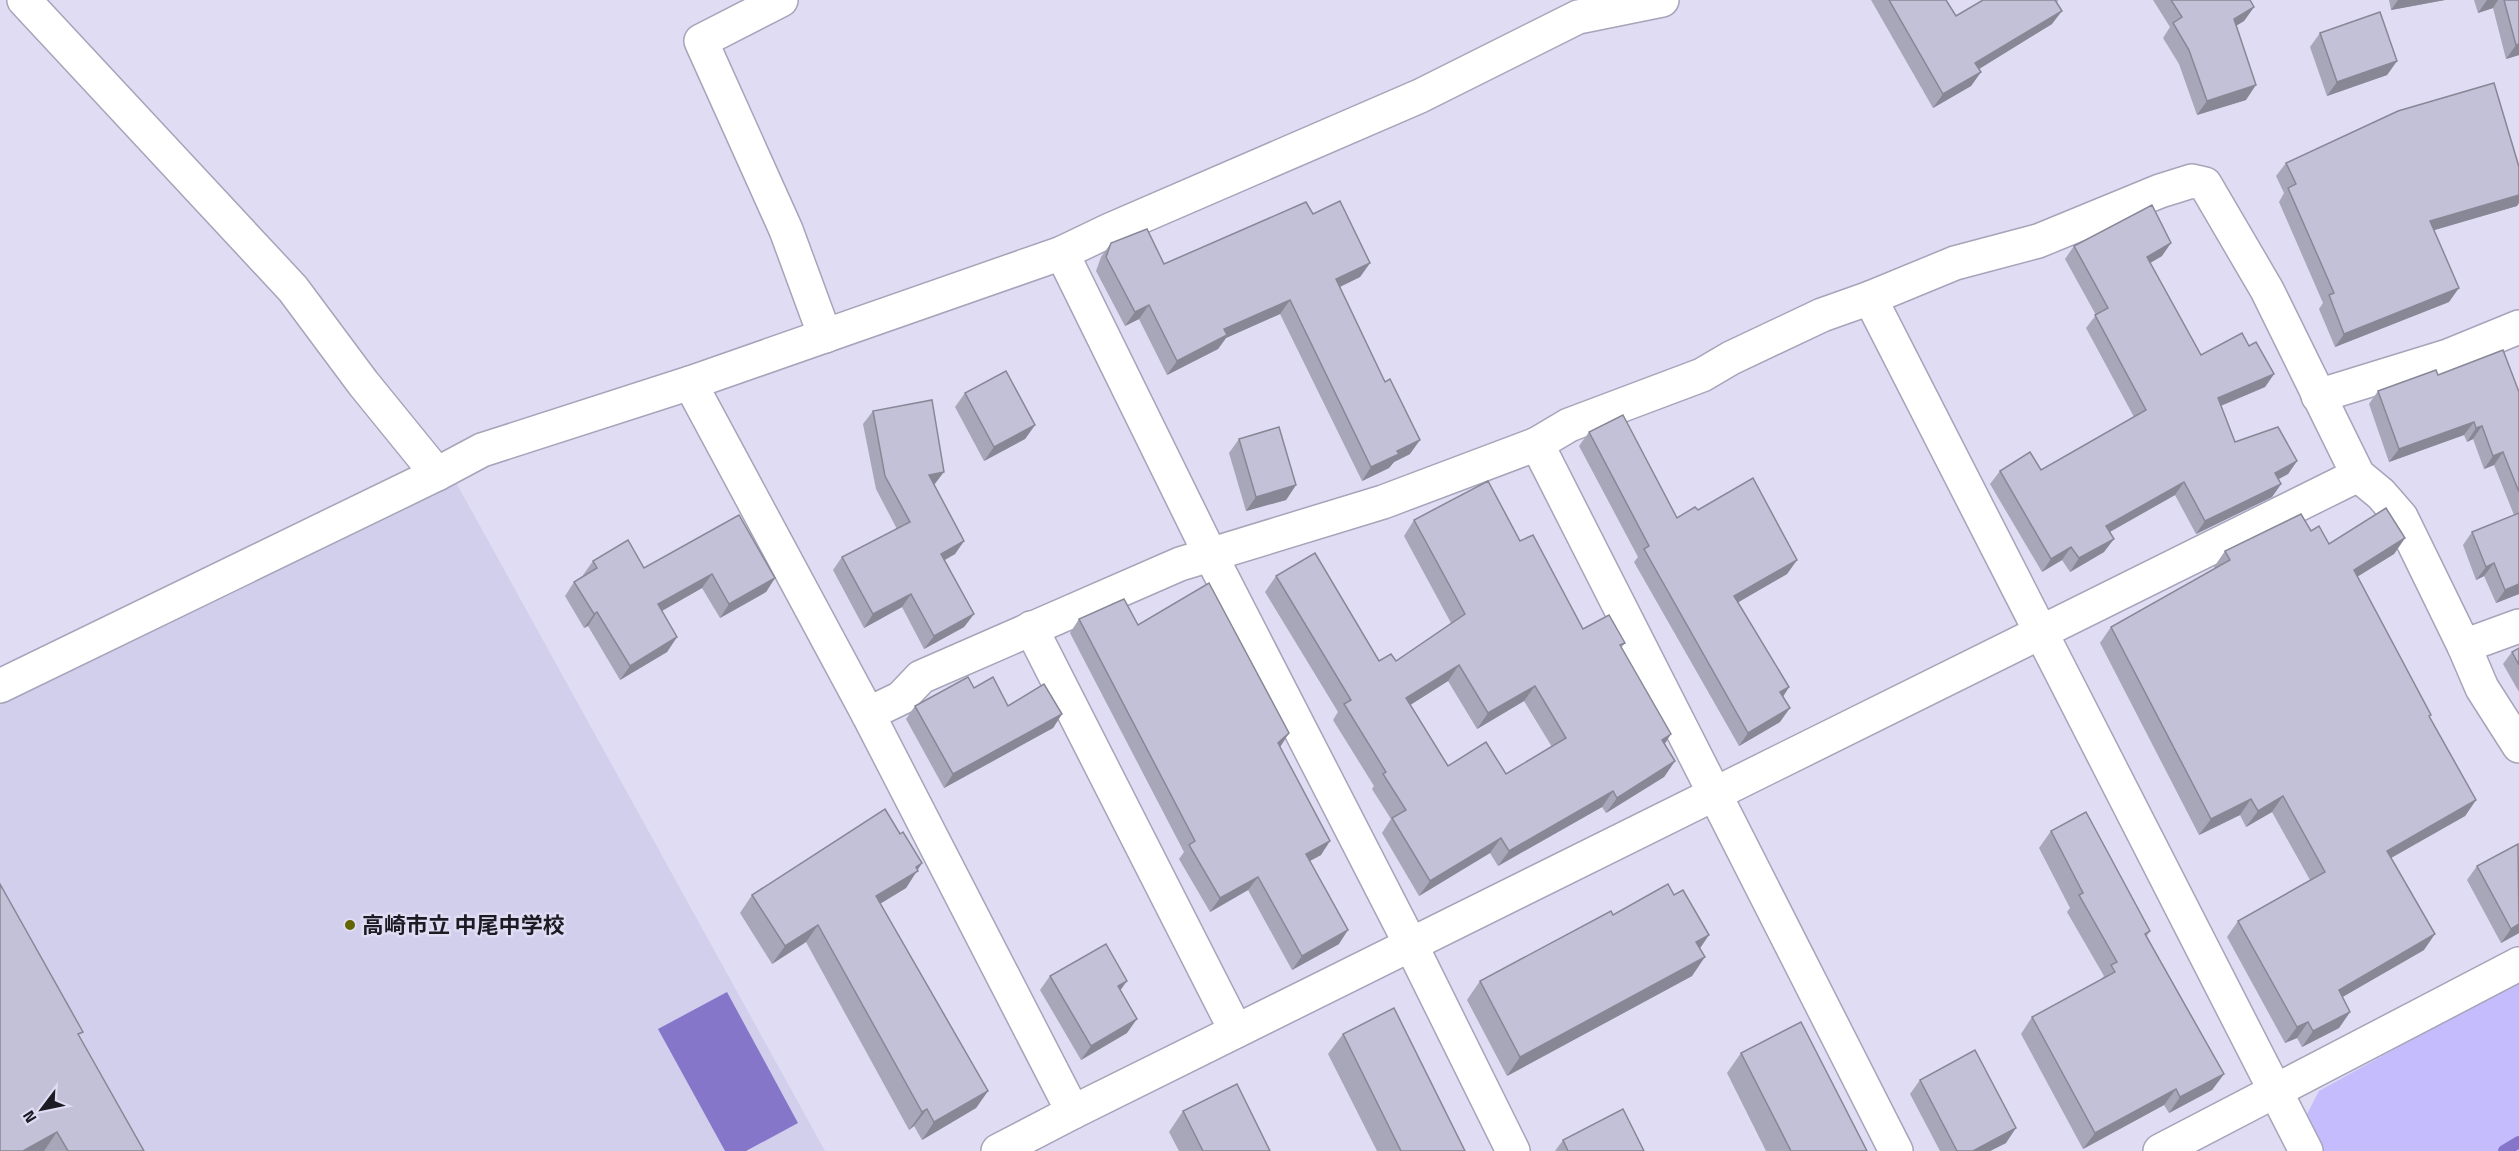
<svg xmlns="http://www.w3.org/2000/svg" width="2519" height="1151" font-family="'Titillium Web','Noto Sans JP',sans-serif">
  <rect width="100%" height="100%" fill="#dfdcf3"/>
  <polygon fill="#d2cfec" points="453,477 825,1151 0,1151 0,700"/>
  <polygon fill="#c5bcfd" points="2519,980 2519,1151 2324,1151 2306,1116 2319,1091"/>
  <polygon fill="#8576ca" points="727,992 798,1123 746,1151 725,1151 658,1029"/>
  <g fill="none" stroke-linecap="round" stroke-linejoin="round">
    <polyline stroke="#8576ca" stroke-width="12" points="2504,1151 2519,1142"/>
    <defs>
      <g id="minor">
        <polyline points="24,0 293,289 363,383 437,474"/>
        <polyline points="781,0 701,41 786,230 825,336"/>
        <polyline points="1062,253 1210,554 1411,945 1513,1151"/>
        <polyline points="1870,298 2306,1151"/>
        <polyline points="690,383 868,714 1073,1112"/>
        <polyline points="2318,396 2448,356 2519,327"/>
        <polyline points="1537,444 1896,1151"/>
        <polyline points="1031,628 1236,1031"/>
        <polyline points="2464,646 2519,626"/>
        <polyline points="0,686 437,474 482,450 690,383 1062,253 1110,230 1420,96 1578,17 1662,0"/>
        <polyline points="868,714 901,698 921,677 1180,564 1383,502 1537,444 1569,425 1702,375 1731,358 1822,315 1870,298 1955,263 2038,241 2160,191 2192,181 2205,184 2267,290 2358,475 2381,494 2401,517 2464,646 2482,688 2519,746"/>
        <polyline points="998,1151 1073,1112 2358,475"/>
        <polyline points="2160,1151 2519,964"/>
      </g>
    </defs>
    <use href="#minor" stroke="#a6a4b9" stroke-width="36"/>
    <use href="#minor" stroke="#fff" stroke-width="33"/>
  </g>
  <g fill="#a8a6b9" fill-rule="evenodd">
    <polygon points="1871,0 1946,0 1956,16 1983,0 2058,0 2057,3 2052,24 1979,69 1981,72 1971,86 1933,108"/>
    <polygon points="2153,0 2250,0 2254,7 2244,21 2236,26 2246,100 2197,115 2179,64 2163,38 2170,27"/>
    <polygon points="2389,0 2445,0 2391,10"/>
    <polygon points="2474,0 2519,0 2519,55 2506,59 2493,8 2478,13"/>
    <polygon points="2320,33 2397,61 2387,75 2327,96 2310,47"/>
    <polygon points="2286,163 2517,206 2434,230 2449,302 2335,347 2319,309 2323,303 2279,202 2284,193 2276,176"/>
    <polygon points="1313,214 1370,263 1360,277 1340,287 1410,454 1394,462 1389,468 1362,481 1280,314 1226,338 1218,349 1167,375 1139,319 1125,326 1096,271 1101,257 1111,243 1164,264"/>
    <polygon points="2074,246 2162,256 2150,263 2201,355 2249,346 2274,374 2265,387 2221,406 2235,442 2297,461 2288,474 2278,479 2281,484 2272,497 2196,534 2175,495 2110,532 2104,552 2070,572 2062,560 2042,572 1990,484 2000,471 2041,470 2134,417 2086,328 2096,315 2065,259"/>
    <polygon points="2438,375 2519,392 2519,594 2496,603 2484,576 2476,580 2463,545 2472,532 2514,515 2494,465 2484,469 2473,439 2467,442 2464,435 2389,462 2369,404 2378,391"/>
    <polygon points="965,393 1035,425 1025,439 984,461 955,407"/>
    <polygon points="873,411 934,485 964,541 955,554 945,560 974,614 964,627 924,649 902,607 864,628 833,570 842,557 897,529 876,489 863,424"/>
    <polygon points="1589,432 1677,518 1698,510 1797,560 1787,574 1738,602 1789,687 1783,697 1780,722 1739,746 1634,562 1638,557 1579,446"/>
    <polygon points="1239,439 1296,485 1286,500 1246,511 1229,453"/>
    <path d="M1414,520L1520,541L1583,629L1625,643L1621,648L1665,744L1675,761L1664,777L1606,813L1602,807L1498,866L1490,853L1419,896L1382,833L1391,819L1372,789L1374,786L1333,720L1338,712L1265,592L1276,576L1379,661H1396L1451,623L1404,536ZM1448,681L1477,729L1524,701L1552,747L1506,774L1448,766L1410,705Z"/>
    <polygon points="2311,531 2329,544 2405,538 2394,554 2357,577 2431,715 2429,717 2476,800 2465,816 2391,858 2424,950 2342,997 2350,1012 2339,1028 2302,1047 2297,1038 2285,1043 2227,937 2238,921 2310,880 2272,812 2246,827 2240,815 2199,835 2100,643 2111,627 2215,569 2214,567 2225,551"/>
    <polygon points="593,561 644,568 775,578 766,592 720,618 702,588 661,611 677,637 667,652 620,680 588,626 584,628 565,596 574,582 583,576 583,575"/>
    <polygon points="1079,619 1138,625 1289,733 1280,747 1321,855 1310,861 1339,944 1292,970 1248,890 1210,912 1179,859 1184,852 1070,633"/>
    <polygon points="2519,648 2519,692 2503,664 2512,652"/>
    <polygon points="974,688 1008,706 1062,714 1053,728 944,788 906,719 915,706"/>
    <polygon points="2051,831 2150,931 2147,936 2224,1074 2212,1090 2169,1113 2164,1105 2083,1149 2021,1034 2032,1017 2101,980 2104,976 2067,912 2070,908 2039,848"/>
    <polygon points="900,834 922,863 906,888 880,904 988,1091 976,1108 922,1140 914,1126 909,1130 806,942 772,964 740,913 752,895"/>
    <polygon points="2477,866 2519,933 2501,943 2467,880"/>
    <polygon points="1674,895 1709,935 1700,948 1692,976 1507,1076 1467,1000 1480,981 1613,915"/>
    <polygon points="1050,976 1120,991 1127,1033 1081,1060 1040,990"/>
    <polygon points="1343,1034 1465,1151 1377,1151 1328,1054"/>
    <polygon points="80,1037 144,1151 0,1151"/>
    <polygon points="1741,1053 1867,1151 1766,1151 1727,1073"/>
    <polygon points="1920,1080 2006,1143 1990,1151 1940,1151 1910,1094"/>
    <polygon points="1183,1111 1270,1151 1179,1151 1169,1132"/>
    <polygon points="1563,1140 1644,1151 1555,1151"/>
  </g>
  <g fill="#888796">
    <polygon points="2398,0 2445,0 2391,10"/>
    <polygon points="2487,0 2498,0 2493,8 2478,13"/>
    <polygon points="2254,7 2244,21 2224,33 2234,19"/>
    <polygon points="2062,11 2052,24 1966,77 1975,63"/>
    <polygon points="2519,44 2519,55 2506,59 2516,45"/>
    <polygon points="2397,61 2387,75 2327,96 2337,82"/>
    <polygon points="1981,72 1971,86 1933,108 1943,94"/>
    <polygon points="2256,85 2246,100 2197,115 2207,101"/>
    <polygon points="2519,195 2519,203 2517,206 2421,234 2430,221"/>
    <polygon points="2171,243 2162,256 2138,270 2147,257"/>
    <polygon points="1370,263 1360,277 1327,293 1336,279"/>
    <polygon points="2459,288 2449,302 2335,347 2344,334"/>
    <polygon points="1290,300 1280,314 1226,338 1218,349 1167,375 1177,361 1224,329"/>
    <polygon points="1149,305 1139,319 1125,326 1135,312"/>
    <polygon points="2274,374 2265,387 2208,411 2218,398"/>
    <polygon points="2474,422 2464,435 2389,462 2399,449"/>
    <polygon points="1035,425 1025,439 984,461 994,447"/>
    <polygon points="2482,426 2473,439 2467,442 2476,428"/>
    <polygon points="1420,440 1410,454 1394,462 1389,468 1362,481 1371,467 1397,451"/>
    <polygon points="2503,452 2494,465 2484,469 2493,456"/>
    <polygon points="2297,461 2288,474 2266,486 2275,473"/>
    <polygon points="944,472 934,485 929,475"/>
    <polygon points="2184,482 2175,495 2097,539 2106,526"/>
    <polygon points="2281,484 2272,497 2196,534 2205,521"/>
    <polygon points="1296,485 1286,500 1246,511 1256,497"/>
    <polygon points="2405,538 2394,554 2342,586 2354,570"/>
    <polygon points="2114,539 2104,552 2070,572 2079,558"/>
    <polygon points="964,541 955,554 932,567 941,554"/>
    <polygon points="2071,547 2062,560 2042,572 2051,559"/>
    <polygon points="1797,560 1787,574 1725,610 1734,596"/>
    <polygon points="2494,563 2484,576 2476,580 2486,567"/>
    <polygon points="712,574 702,588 648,619 658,604"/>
    <polygon points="775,578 766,592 720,618 729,604"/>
    <polygon points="2519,584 2519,594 2496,603 2505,590"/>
    <polygon points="911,594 902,607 864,628 873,614"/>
    <polygon points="597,612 588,626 584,628 594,614"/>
    <polygon points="974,614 964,627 924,649 934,636"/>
    <polygon points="677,637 667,652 620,680 630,666"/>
    <polygon points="1459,665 1448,681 1396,714 1406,698"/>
    <polygon points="1535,686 1524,701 1477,729 1488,713"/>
    <polygon points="1789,687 1780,701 1780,692"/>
    <polygon points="1790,708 1780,722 1739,746 1748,733"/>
    <polygon points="1062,714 1053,728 944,788 953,774"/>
    <polygon points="1289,733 1280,747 1278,743"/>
    <polygon points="1671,734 1661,750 1662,740"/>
    <polygon points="1675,761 1664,777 1606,813 1617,798"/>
    <polygon points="1613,791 1602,807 1498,866 1509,851"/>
    <polygon points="2283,796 2272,812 2246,827 2258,811"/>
    <polygon points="2251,799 2240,815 2199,835 2211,819"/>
    <polygon points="2476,800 2465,816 2375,867 2387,851"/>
    <polygon points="1501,838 1490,853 1419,896 1430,881"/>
    <polygon points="1330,841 1321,855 1296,868 1306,854"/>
    <polygon points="922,863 906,888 863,914 876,896"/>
    <polygon points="1258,877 1248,890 1210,912 1220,898"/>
    <polygon points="2519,924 2519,933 2501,943 2511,929"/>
    <polygon points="818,925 806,942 772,964 785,946"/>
    <polygon points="1348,930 1339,944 1292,970 1302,956"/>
    <polygon points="2435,934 2424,950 2327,1006 2339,990"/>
    <polygon points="1709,935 1696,954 1696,942"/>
    <polygon points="1705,957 1692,976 1507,1076 1520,1057"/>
    <polygon points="1127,981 1117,995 1118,986"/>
    <polygon points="2350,1012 2339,1028 2302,1047 2313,1031"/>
    <polygon points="1137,1019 1127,1033 1081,1060 1091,1046"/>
    <polygon points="2308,1022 2297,1038 2285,1043 2297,1027"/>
    <polygon points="2224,1074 2212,1090 2169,1113 2180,1097"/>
    <polygon points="2176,1089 2164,1105 2083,1149 2095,1133"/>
    <polygon points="988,1091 976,1108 922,1140 934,1122"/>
    <polygon points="927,1109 914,1126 909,1130 922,1112"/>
    <polygon points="2016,1128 2006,1143 1990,1151 1973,1151"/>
    <polygon points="57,1132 44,1151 23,1151"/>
  </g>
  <g fill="#c3c1d7" stroke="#888796" stroke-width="1.5" fill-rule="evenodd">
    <polygon points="1889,0 1946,0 1956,16 1983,0 2055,0 2062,11 1975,63 1981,72 1943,94"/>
    <polygon points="2171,0 2250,0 2254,7 2234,19 2256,85 2207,101 2189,50 2173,23 2182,17"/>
    <polygon points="2504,0 2519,0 2519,44 2516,45"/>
    <polygon points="2380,12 2397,61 2337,82 2320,33"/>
    <polygon points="2494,83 2519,167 2519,195 2430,221 2459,288 2344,334 2329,295 2334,293 2288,188 2296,184 2286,163 2398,111"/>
    <polygon points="1340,201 1370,263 1336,279 1385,382 1390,379 1420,440 1397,451 1399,454 1371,467 1290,300 1224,329 1227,335 1177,361 1149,305 1135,312 1106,257 1111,243 1147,229 1164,264 1306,202 1313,214"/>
    <polygon points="2152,205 2171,243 2147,257 2201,355 2242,333 2249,346 2256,342 2274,374 2218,398 2235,442 2278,427 2297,461 2275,473 2281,484 2205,521 2184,482 2106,526 2114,539 2079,558 2071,547 2051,559 2000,471 2030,452 2041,470 2146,410 2095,315 2108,308 2074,246"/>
    <polygon points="2503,350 2519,392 2519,492 2503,452 2493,456 2482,426 2476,428 2474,422 2399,449 2378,391 2436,370 2438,375"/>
    <polygon points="1006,371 1035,425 994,447 965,393"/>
    <polygon points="932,400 944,472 929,475 964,541 941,554 974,614 934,636 911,594 873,614 842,557 910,522 885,476 873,411"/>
    <polygon points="1623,415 1677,518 1695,507 1698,510 1753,478 1797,560 1734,596 1789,687 1780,692 1790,708 1748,733 1644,549 1649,546 1589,432"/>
    <polygon points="1279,427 1296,485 1256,497 1239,439"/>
    <path d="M1488,481L1520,541L1533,535L1583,629L1609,615L1625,643L1620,645L1671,734L1662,740L1675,761L1617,798L1613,791L1509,851L1501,838L1430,881L1392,818L1406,810L1383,774L1386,772L1344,704L1351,700L1276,576L1315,553L1379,661L1391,654L1396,661L1465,614L1414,520ZM1459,665L1488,713L1535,686L1566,738L1506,774L1486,742L1448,766L1406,698Z"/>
    <polygon points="2386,508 2405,538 2354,570 2431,715 2429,716 2476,800 2387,851 2435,934 2339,990 2350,1012 2313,1031 2308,1022 2297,1027 2238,921 2325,872 2283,796 2258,811 2251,799 2211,819 2111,627 2230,560 2225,551 2301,514 2311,531 2319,526 2329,544"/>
    <polygon points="2519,513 2519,584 2505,590 2494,563 2486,567 2472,532"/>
    <polygon points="739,515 775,578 729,604 712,574 658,604 677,637 630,666 597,612 594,614 574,582 597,568 593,561 628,540 644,568"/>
    <polygon points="1209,583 1289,733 1278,743 1330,841 1306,854 1348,930 1302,956 1258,877 1220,898 1189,845 1195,841 1079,619 1124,599 1138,625"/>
    <polygon points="2519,648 2519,665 2512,652"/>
    <polygon points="968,677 974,688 993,677 1008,706 1044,684 1062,714 953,774 915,706"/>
    <polygon points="885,809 900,834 903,832 922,863 916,867 918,871 876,896 988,1091 934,1122 927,1109 922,1112 818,925 785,946 752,895"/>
    <polygon points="2086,812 2150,931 2145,934 2224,1074 2180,1097 2176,1089 2095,1133 2032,1017 2115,972 2111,965 2117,962 2079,895 2083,893 2051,831"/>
    <polygon points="2518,844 2519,924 2511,929 2477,866"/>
    <polygon points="0,884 83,1032 78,1034 144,1151 68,1151 57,1132 23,1151 0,1151"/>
    <polygon points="1668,884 1674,895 1683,890 1709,935 1696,942 1705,957 1520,1057 1480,981 1611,911 1613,915"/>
    <polygon points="1106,944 1127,981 1118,986 1137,1019 1091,1046 1050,976"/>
    <polygon points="1394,1008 1465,1151 1401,1151 1343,1034"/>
    <polygon points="1801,1022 1867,1151 1791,1151 1741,1053"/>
    <polygon points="1975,1050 2016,1128 1973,1151 1957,1151 1920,1080"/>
    <polygon points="1237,1084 1270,1151 1203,1151 1183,1111"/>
    <polygon points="1623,1109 1644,1151 1568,1151 1563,1140"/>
  </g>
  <circle fill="#626500" stroke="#dfdcf3" stroke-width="2" cx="350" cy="925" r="6"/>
  <g text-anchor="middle" stroke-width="5" stroke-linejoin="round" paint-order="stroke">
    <g font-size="22" font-weight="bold" fill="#1c1b23" stroke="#dfdcf3" text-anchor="start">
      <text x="362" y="933">高崎市立 中尾中学校</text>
    </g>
  </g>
  <g transform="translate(42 1109) rotate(238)" stroke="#dfdcf3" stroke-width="4.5" paint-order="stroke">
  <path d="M0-4.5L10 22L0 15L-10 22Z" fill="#1c1b23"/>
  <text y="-9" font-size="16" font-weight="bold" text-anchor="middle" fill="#1c1b23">N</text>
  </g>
</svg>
